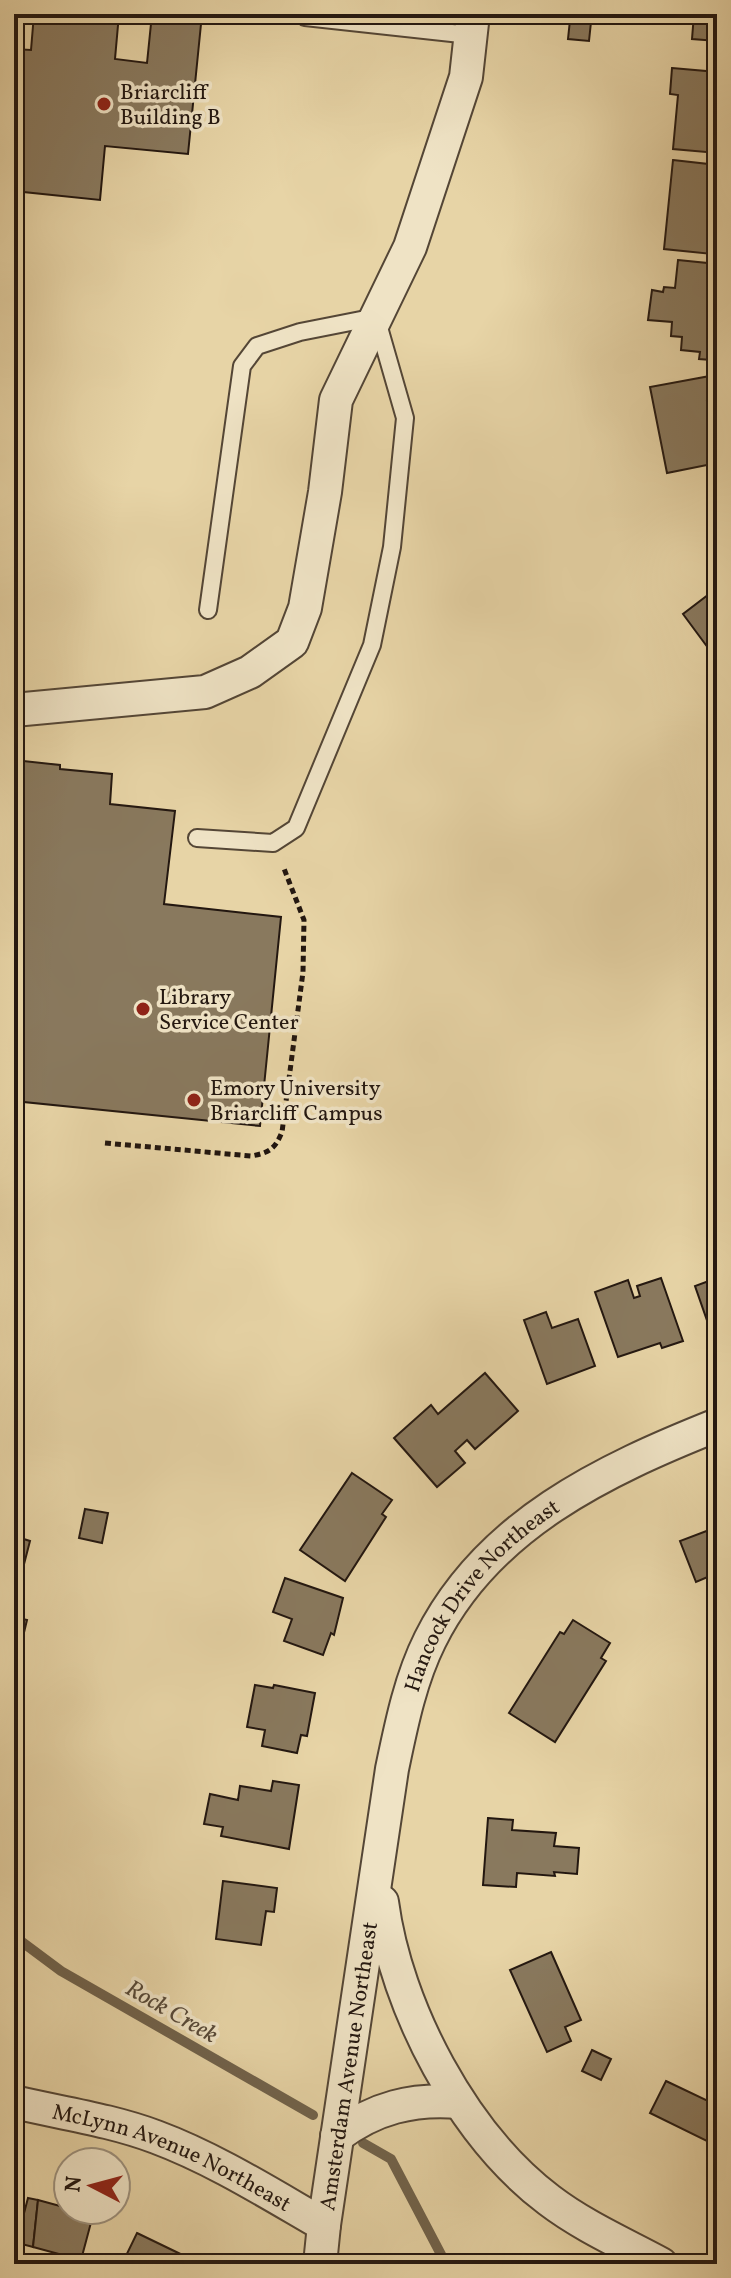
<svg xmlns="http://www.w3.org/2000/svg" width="731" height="2278" font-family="Vollkorn,serif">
  <rect width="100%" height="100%" fill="#e7d4a6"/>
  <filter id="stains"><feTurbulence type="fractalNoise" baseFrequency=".0025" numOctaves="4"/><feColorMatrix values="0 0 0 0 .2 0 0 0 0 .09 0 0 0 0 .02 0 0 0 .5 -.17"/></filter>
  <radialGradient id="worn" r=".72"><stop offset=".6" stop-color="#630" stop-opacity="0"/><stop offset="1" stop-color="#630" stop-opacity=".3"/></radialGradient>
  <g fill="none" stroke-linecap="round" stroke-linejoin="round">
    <g stroke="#70624b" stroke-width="10">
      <polyline points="14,1936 61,1971 313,2115"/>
      <polyline points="363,2143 391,2159 446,2264"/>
    </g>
  </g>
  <g fill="#89795e" stroke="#231710" stroke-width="2">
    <polygon points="34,14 119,14 115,59 147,63 152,14 202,14 188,154 105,146 100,200 14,191 14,49 31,50"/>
    <polygon points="694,14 717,14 717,41 692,39"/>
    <polygon points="570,20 591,22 589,41 568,39"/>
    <polygon points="672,68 717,72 717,153 673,149 678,95 670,94"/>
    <polygon points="673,160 717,165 717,223 715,222 712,254 664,249"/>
    <polygon points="678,260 717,264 708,337 713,338 711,360 699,359 700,352 681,350 682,337 671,336 672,322 648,320 652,290 663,292 664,287 675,288"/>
    <polygon points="710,376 715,399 707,401 717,463 667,473 650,387"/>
    <polygon points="717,588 717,660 683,614"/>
    <polygon points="14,760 60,765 60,769 112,774 110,804 175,811 164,904 281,917 260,1126 14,1101"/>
    <polygon points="661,1278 683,1341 662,1348 660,1343 618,1357 595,1292 628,1280 634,1298 640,1296 637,1286"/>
    <polygon points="717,1278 717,1327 710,1329 695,1286"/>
    <polygon points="546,1312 552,1328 578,1319 595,1366 547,1384 524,1320"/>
    <polygon points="485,1373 518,1411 475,1449 467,1440 455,1451 465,1463 437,1487 394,1438 431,1405 438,1414"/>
    <polygon points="352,1473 392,1500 382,1514 386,1517 345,1581 300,1550"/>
    <polygon points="85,1509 108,1513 102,1543 79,1538"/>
    <polygon points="717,1527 717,1573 696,1582 680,1541"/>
    <polygon points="14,1536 30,1541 22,1572 14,1569"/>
    <polygon points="285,1578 343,1598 334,1635 331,1633 323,1655 284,1641 292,1619 273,1612"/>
    <polygon points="14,1617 27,1620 15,1670 14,1670"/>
    <polygon points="573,1620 610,1643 601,1658 606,1661 555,1742 509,1713 560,1632 564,1634"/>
    <polygon points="255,1685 273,1688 274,1685 315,1693 307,1736 301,1735 297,1753 262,1746 265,1730 247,1727"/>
    <polygon points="273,1781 299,1785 289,1849 221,1836 223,1827 204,1824 210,1794 238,1800 240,1786 271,1791"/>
    <polygon points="488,1818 513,1820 512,1830 556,1833 554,1846 579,1848 577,1874 554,1872 555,1876 517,1873 516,1887 483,1885"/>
    <polygon points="223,1881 277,1888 274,1912 266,1911 261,1945 216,1939"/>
    <polygon points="551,1952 581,2020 565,2027 571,2041 547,2052 510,1970"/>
    <polygon points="592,2050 611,2059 601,2080 582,2071"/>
    <polygon points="666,2081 712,2103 717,2092 717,2146 650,2113"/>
    <polygon points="28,2198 38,2200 33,2247 14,2242 14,2214 23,2217"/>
    <polygon points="38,2200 93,2215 81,2260 33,2247"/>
    <polygon points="137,2233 195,2261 193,2264 122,2264"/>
    <polygon points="14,2256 48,2263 48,2264 14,2264"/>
  </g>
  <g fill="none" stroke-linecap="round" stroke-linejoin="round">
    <defs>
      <g id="lane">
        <polyline points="305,17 470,35"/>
        <polyline points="197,838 273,843 296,828 372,645 392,547 405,418 376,317 300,332 257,346 242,366 208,610"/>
      </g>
      <g id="street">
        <polyline points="14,710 205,692 250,672 292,642 305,608 325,492 336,400 410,247 466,77 473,14"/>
        <path d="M382,1902C396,2008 463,2135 549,2200C583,2226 624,2244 661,2264"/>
        <path id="s1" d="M14,2102C61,2113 111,2120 156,2137C215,2159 270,2194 324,2225"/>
        <path d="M337,2136C374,2108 413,2098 459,2102"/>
        <path id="s2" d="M320,2264L324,2225L392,1769C401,1726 410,1680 430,1640C487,1525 604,1470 717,1425"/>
      </g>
    </defs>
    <use href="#lane" stroke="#544636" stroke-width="20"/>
    <use href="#street" stroke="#544636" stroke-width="36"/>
    <path stroke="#231710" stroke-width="5" stroke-dasharray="6 4" stroke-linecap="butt" d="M105,1143L251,1156C269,1153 275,1149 282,1132L303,972L304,920L283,866"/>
    <use href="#lane" stroke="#efe3c5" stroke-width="16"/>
    <use href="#street" stroke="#efe3c5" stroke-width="32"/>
  </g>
  <g fill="#8f2418" stroke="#efe3c5" stroke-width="3">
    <circle cx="104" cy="104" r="8"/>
    <circle cx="143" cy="1009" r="8"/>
    <circle cx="194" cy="1100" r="8"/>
  </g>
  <g text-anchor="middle" stroke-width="7" stroke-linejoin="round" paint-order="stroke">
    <g font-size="22" fill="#231710" stroke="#efe3c5" text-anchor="start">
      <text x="120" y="99">Briarcliff<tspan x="120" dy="25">Building B</tspan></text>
      <text x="159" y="1004">Library<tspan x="159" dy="25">Service Center</tspan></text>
      <text x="210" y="1095">Emory University<tspan x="210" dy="25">Briarcliff Campus</tspan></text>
    </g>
    <g font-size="22" fill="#231710" stroke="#efe3c5">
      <text dy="8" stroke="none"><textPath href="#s2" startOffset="702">Hancock Drive Northeast</textPath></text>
      <text dy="8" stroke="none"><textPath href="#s2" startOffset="200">Amsterdam Avenue Northeast</textPath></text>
      <text dy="8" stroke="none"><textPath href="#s1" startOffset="168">McLynn Avenue Northeast</textPath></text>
    </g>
    <g font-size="24" font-style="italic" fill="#574938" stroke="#efe3c5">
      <text transform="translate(172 2011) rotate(30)" y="8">Rock Creek</text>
    </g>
  </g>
  <rect width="731" height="2278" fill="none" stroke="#e7d4a6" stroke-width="48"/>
  <rect x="16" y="16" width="699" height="2246" fill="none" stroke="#231710" stroke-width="4"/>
  <rect x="24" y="24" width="683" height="2230" fill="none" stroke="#231710" stroke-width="2"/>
  <g transform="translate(92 2186) rotate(276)"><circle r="38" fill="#efe3c5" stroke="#9d917d" stroke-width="2"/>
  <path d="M0-6L14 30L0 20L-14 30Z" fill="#8f2418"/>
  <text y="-12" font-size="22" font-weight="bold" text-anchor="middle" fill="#231710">N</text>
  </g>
  <rect width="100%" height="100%" filter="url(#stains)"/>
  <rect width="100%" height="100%" fill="url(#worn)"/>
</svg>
